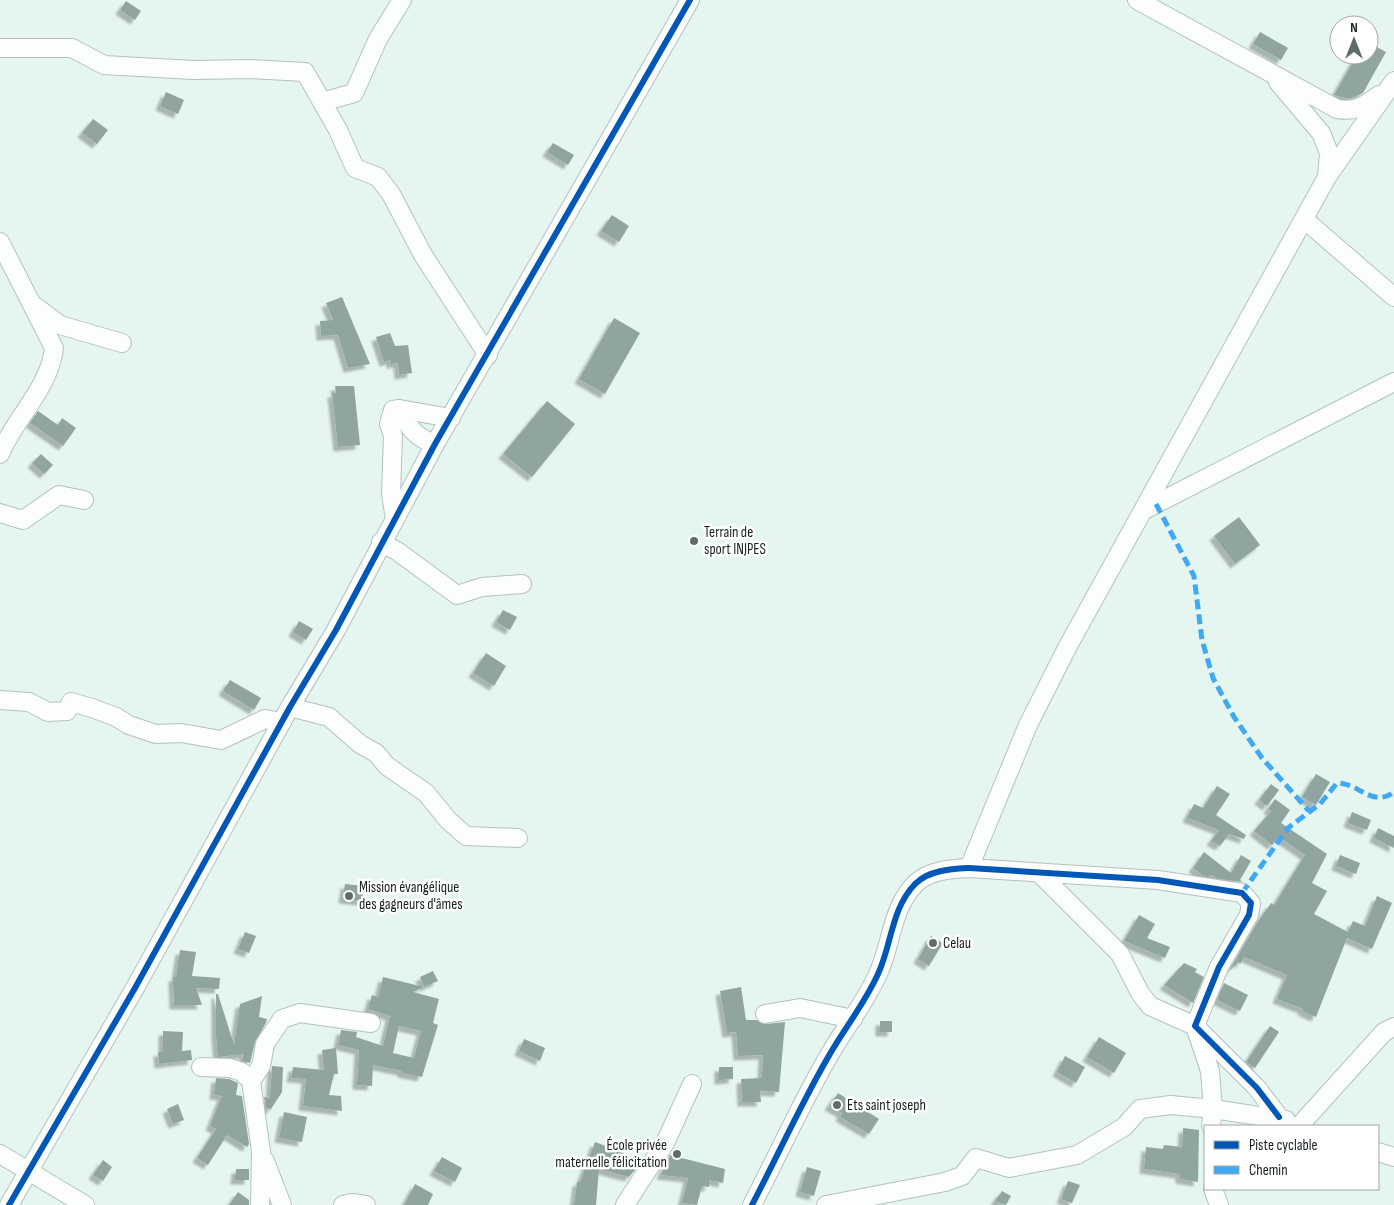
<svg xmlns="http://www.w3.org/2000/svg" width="1394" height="1205" font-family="'Sofia Sans Condensed',sans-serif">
  <defs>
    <filter id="shadow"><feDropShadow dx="-4.5" dy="4.5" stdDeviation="1" flood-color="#0004"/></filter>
  </defs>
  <rect width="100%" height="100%" fill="#e5f5f0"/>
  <g fill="#90a5a0" fill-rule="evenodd" filter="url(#shadow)">
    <polygon points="126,1 141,11 135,20 120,10"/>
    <polygon points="1260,32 1288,48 1281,60 1253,44"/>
    <polygon points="1369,43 1386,52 1363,93 1349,99 1334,95 1357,55 1369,55"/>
    <polygon points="166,92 184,100 178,114 160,106"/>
    <polygon points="93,119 108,130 97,144 82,133"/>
    <polygon points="553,143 574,155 568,165 547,152"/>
    <polygon points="612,215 629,226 619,242 601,231"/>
    <polygon points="342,297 370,364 348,368 338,335 321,336 320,321 333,320 326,303"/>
    <polygon points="614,318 640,333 605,394 579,379"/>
    <polygon points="390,333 395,346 408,345 412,373 399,375 398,363 391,364 391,360 384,362 376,337"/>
    <polygon points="335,386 354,386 360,445 338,447 332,393 336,393"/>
    <polygon points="547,401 575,424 532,477 503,454"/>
    <polygon points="38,411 58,425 62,418 76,428 63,446 30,423"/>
    <polygon points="41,454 53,465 44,474 32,463"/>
    <polygon points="1239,517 1260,545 1235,564 1214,536"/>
    <polygon points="503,610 517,617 510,630 496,622"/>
    <polygon points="299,621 313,629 306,640 293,632"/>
    <polygon points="486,653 506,666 494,686 473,673"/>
    <polygon points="230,680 261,698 254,710 223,691"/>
    <polygon points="1316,774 1330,782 1316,805 1302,797"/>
    <polygon points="1271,784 1279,790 1267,806 1259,800"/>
    <polygon points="1217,786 1230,794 1216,815 1246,835 1244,839 1229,834 1220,846 1211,841 1219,830 1187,818 1194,804 1203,808"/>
    <polygon points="1275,799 1290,810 1281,823 1327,854 1312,883 1327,891 1314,914 1348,932 1353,921 1365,926 1377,896 1392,903 1372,949 1347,938 1316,1017 1302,1011 1303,1009 1277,999 1287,975 1244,957 1240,964 1238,962 1229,971 1257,923 1271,903 1274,905 1305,855 1279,837 1272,845 1254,831 1271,811 1268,809"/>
    <polygon points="1352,812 1371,820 1367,830 1348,823"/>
    <polygon points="1378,828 1394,836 1394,848 1374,838"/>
    <polygon points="1204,852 1231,873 1241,855 1251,861 1240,880 1243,882 1218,879 1211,875 1209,877 1203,876 1193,868"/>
    <polygon points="1340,855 1360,863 1356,874 1336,866"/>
    <polygon points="345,884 364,886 362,901 343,899"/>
    <polygon points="1139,915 1155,924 1147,938 1170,947 1165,958 1124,941"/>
    <polygon points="245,932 256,936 249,953 238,949"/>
    <polygon points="931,936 943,943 929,966 918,959"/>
    <polygon points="180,950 196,952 192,976 220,978 219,989 196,988 202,1005 174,1005 173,977 176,977"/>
    <polygon points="1184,963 1197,969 1195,972 1204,977 1193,1003 1164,985"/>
    <polygon points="433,971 438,981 424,987 420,977"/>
    <path d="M383,977L424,987L413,992L439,999L433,1023L438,1025L422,1077L402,1073V1071L373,1065L372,1086L357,1085L359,1050L338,1045L341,1030L357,1032L356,1037L383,1046L390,1016L368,1009L372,995L378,997ZM399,1026L421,1031L414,1058L393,1053Z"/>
    <polygon points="1224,983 1248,995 1240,1011 1217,1000"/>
    <polygon points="741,987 746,1020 757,1020 766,1024 785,1022 779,1092 760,1091 761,1102 742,1102 741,1079 762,1078 763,1055 738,1056 736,1032 727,1033 720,991"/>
    <polygon points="216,994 218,994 234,1045 240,1004 262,996 259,1017 267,1019 266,1023 255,1042 250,1063 242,1061 244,1054 218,1057 216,1035"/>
    <rect x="880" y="1021" width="12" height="11"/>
    <polygon points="1270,1026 1279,1032 1255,1068 1246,1062"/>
    <polygon points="163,1031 183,1032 182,1051 191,1050 192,1060 159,1064 158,1052 163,1052"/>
    <polygon points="1099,1037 1126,1053 1114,1073 1087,1057"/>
    <polygon points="524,1039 545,1048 540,1061 519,1051"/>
    <polygon points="336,1048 338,1074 334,1074 329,1095 341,1096 342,1111 303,1106 306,1079 291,1078 293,1067 324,1070 322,1050"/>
    <polygon points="1065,1056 1085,1067 1076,1083 1057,1072"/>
    <polygon points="272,1066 283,1067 282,1092 269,1112 270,1109 266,1108 264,1097 270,1098"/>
    <polygon points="719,1067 733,1067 733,1079 719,1080"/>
    <polygon points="216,1078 229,1079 238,1083 236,1095 242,1096 249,1144 247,1147 227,1135 208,1165 197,1158 216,1129 210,1126 222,1096 214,1095"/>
    <polygon points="838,1093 879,1119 869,1134 840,1117 842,1113 829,1106"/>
    <polygon points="178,1104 184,1120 173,1124 167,1109"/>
    <polygon points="284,1112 307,1117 302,1142 279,1138"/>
    <polygon points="1183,1128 1199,1130 1198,1182 1180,1179 1180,1174 1144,1169 1146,1147 1163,1149 1164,1145 1182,1147"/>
    <polygon points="595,1142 624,1153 620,1163 631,1165 635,1170 629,1177 599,1169 596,1205 574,1205 577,1182 580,1182"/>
    <polygon points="670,1155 725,1169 723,1183 709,1180 709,1187 702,1186 697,1205 682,1203 688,1178 661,1175"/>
    <polygon points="442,1157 462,1168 455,1182 434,1171"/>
    <polygon points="103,1160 112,1167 103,1181 93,1175"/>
    <polygon points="807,1167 821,1171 814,1196 800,1192"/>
    <polygon points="236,1169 249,1169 249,1180 235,1180"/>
    <polygon points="1068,1181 1080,1185 1072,1203 1061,1199"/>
    <polygon points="415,1184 433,1194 428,1205 404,1205"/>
    <polygon points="1002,1191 1011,1196 1006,1205 995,1201"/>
    <polygon points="238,1192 249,1200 249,1205 229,1205"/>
  </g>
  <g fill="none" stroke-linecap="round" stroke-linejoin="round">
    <defs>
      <g id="minor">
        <path d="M1137,0L1337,109C1356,112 1364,106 1379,95"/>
        <polyline points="0,48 72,48 104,65 193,70 251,69 305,72 338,130 355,168 378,177 391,194 423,255 488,355"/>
        <polyline points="1278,82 1321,133 1329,153 1327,177"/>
        <polyline points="322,102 354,93 378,39 402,0"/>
        <polyline points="1305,220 1394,297"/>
        <path d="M0,242L54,348C50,387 15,418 0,454"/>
        <polyline points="36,307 60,325 122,343"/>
        <polyline points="399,409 451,418"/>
        <polyline points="1146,509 1394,382"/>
        <polyline points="0,513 23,520 59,495 84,500"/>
        <path d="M395,519L391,494L393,436L389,424L393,410L399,409C408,427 416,438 435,444"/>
        <polyline points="381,542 397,551 457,595 482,587 522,584"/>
        <polyline points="0,700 29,702 48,712 67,711 71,702 92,708 116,717 129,725 156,734 181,733 221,740 265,719 282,722"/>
        <polyline points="290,707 329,717 360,744 376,753 387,766 426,793 448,820 466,836 518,838"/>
        <polyline points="969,868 1028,725 1068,646 1327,177 1394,81"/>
        <polyline points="765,1014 800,1008 853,1019"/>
        <polyline points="201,1067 230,1068 242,1072 251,1081 261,1151 260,1205"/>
        <polyline points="251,1081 261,1066 265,1044 282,1019 300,1013 371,1023"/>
        <polyline points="1300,1125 1384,1032 1394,1027"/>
        <polyline points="1211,1126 1213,1109 1286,1120"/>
        <polyline points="1378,1152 1394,1157"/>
        <polyline points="0,1154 85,1205"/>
        <polyline points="265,1161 282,1205"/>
        <polyline points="1213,1189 1219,1205"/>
        <polyline points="9,1205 135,988 290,707 336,630 435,444 690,0"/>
        <polyline points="343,1205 352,1203 366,1205"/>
        <polyline points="625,1205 665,1143 692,1084"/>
        <path d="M752,1205C777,1157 800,1106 827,1059C843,1030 864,1005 878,974C892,944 891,909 915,884C929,870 951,869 969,868L1158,880L1242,893L1251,903L1249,915L1219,967L1195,1026L1257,1088L1279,1117"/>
        <polyline points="826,1205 945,1182 962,1176 976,1158 1009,1168 1077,1155 1124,1127 1140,1109 1171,1105 1213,1109 1210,1071 1195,1026 1150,1006 1140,993 1120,954 1039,873"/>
      </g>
    </defs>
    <use href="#minor" stroke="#b5c1bd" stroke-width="20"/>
    <use href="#minor" stroke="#fbfefd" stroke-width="18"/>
    <g stroke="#3fa9f5" stroke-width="5" stroke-dasharray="10 5" stroke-linecap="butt">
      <polyline points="1156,504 1194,576 1202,640 1213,678 1234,717 1262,758 1309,811"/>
      <path d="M1242,893L1288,828L1320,804L1337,783C1359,783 1372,808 1394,792"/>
    </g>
    <defs>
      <g id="cycleway">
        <polyline points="9,1205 135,988 290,707 336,630 435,444 690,0"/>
        <path d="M752,1205C777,1157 800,1106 827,1059C843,1030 864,1005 878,974C892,944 891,909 915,884C929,870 951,869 969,868L1158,880L1242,893L1251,903L1249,915L1219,967L1195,1026L1257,1088L1279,1117"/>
      </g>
    </defs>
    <use href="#cycleway" stroke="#fff" stroke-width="9"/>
    <use href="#cycleway" stroke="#0057b8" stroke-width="6"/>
  </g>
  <g fill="#5f6c68" stroke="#fff" stroke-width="2">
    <circle cx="694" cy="541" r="5"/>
    <circle cx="349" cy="896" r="5"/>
    <circle cx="933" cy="943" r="5"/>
    <circle cx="837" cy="1105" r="5"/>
    <circle cx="677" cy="1154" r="5"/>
  </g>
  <g text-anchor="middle" stroke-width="5" stroke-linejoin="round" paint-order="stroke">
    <g font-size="15" fill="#17221f" stroke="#fff" text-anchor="start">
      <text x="704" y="537">Terrain de<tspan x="704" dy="17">sport INJPES</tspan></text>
      <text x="359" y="892">Mission évangélique<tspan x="359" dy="17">des gagneurs d'âmes</tspan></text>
      <text x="943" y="948">Celau</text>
      <text x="847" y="1110">Ets saint joseph</text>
      <text x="667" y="1150" text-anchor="end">École privée<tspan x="667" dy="17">maternelle félicitation</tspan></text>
    </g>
  </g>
  <rect x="1204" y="1125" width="175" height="65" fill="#ffffff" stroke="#a2a7a5"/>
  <rect x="1214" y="1141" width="25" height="8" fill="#0057b8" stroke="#a2a7a5"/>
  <text x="1249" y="1150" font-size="15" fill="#17221f">Piste cyclable</text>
  <rect x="1214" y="1166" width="25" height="8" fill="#3fa9f5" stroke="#a2a7a5"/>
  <text x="1249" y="1175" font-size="15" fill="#17221f">Chemin</text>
  <g transform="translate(1354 40)"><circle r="24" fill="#ffffff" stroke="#a2a7a5"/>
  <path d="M0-4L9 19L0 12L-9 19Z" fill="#5f6c68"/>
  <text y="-8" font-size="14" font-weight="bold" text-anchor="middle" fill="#17221f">N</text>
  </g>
</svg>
